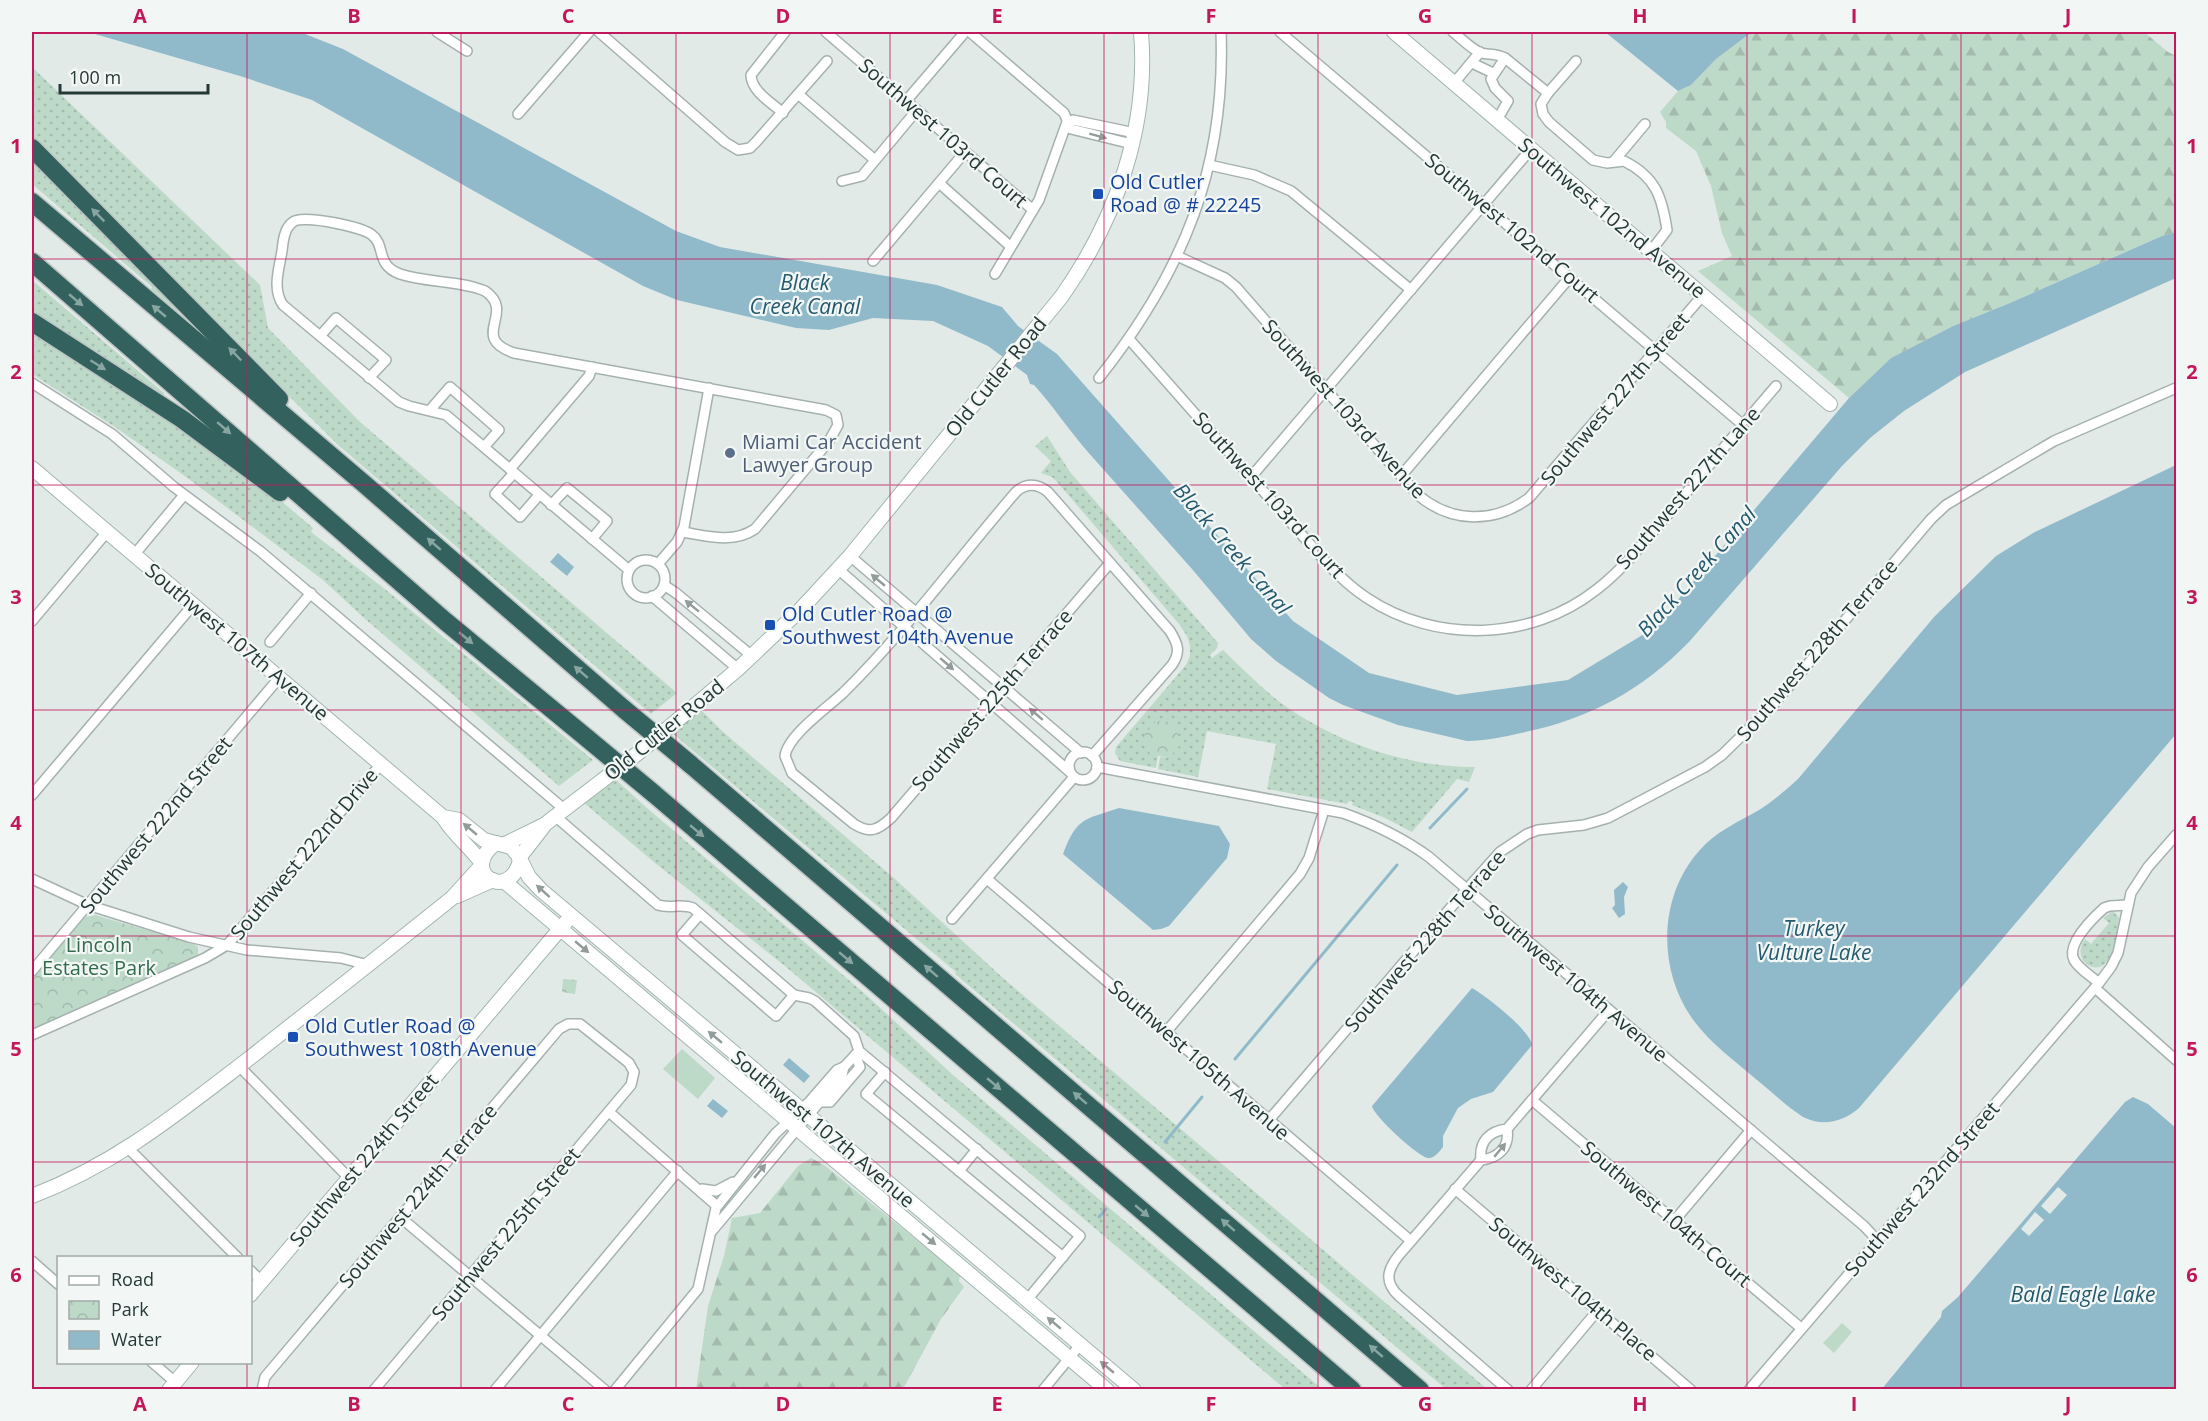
<svg xmlns="http://www.w3.org/2000/svg" width="2208" height="1421" font-family="'Open Sans',sans-serif">
  <defs>
    <pattern id="grass-dots" width="8" height="8" patternUnits="userSpaceOnUse" patternTransform="scale(1.5)"><rect width="8" height="8" fill="#bdd9c8"/><path d="M2 2h.1M6 6h.1" fill="none" stroke="#a2bbac" stroke-width="1.8" stroke-linecap="round"/></pattern>
    <pattern id="forest-firs" width="22" height="20" patternUnits="userSpaceOnUse" patternTransform="scale(1.5)"><rect width="22" height="20" fill="#bdd9c8"/><path d="M5 1l3.5 6h-7zM16 11l3.5 6h-7z" fill="#a2bbac"/></pattern>
    <pattern id="park-crowns" width="20" height="18" patternUnits="userSpaceOnUse" patternTransform="scale(1.5)"><rect width="20" height="18" fill="#bdd9c8"/><path d="M2 6a3 3 0 1 1 6 0M12 15a3 3 0 1 1 6 0" fill="none" stroke="#a2bbac"/></pattern>
  </defs>
  <rect width="100%" height="100%" fill="#e2eae8"/>
  <g fill="url(#grass-dots)">
    <polygon points="32,67 260,285 268,328 360,422 677,693 651,714 337,444 32,140"/>
    <polygon points="32,153 181,308 178,312 151,289 152,287 32,184"/>
    <polygon points="32,280 164,393 164,398 32,317"/>
    <polygon points="32,327 169,416 261,484 313,528 311,532 386,590 593,760 559,786 363,617 323,580 189,479 115,427 32,374"/>
    <path d="M1047,436L1070,472L1218,643L1217,648L1210,655L1212,658L1223,650C1242,668 1260,687 1281,703C1336,743 1407,767 1475,767L1469,782L1457,779L1412,832L1385,818L1352,805L1353,802L1349,801L1347,804L1267,789L1276,744L1207,731L1198,777L1158,769L1160,757L1169,758L1150,754L1158,756L1156,768L1120,761L1115,753L1116,747L1186,665L1190,656V646L1187,636L1179,624L1058,483L1052,477L1041,473L1051,461L1035,446Z"/>
    <polygon points="701,710 722,731 895,879 1004,979 1487,1389 1446,1389 955,974 956,972 672,733"/>
    <polygon points="614,778 647,808 864,993 953,1075 1322,1389 1285,1389 785,966 655,863 583,802"/>
    <path d="M2113,911L2119,918C2117,932 2116,948 2108,960C2097,978 2070,960 2085,939L2091,944L2109,923L2103,918Z"/>
  </g>
  <g fill="url(#forest-firs)">
    <polygon points="1752,32 2144,32 2168,52 2176,56 2176,232 2162,236 2010,303 1953,326 1891,358 1849,398 1698,271 1732,256 1722,233 1711,186 1696,151 1666,128 1666,122 1660,112 1678,91 1691,85 1716,59"/>
    <polygon points="811,1158 824,1165 960,1275 959,1281 964,1287 941,1319 903,1389 696,1390 708,1306 724,1256 732,1218 760,1213 798,1166"/>
  </g>
  <g fill="url(#park-crowns)">
    <polygon points="1156,721 1174,723 1181,744 1169,758 1150,754 1143,736"/>
    <polygon points="95,915 194,944 198,947 198,954 194,957 32,1030 32,977 79,922 85,917"/>
    <polygon points="563,979 577,980 575,994 562,992"/>
  </g>
  <g fill="#bdd9c8">
    <polygon points="682,1049 715,1078 698,1099 663,1069"/>
    <polygon points="1842,1323 1852,1332 1834,1353 1823,1343"/>
  </g>
  <g fill="#90bac9">
    <path d="M88,32H300L343,49L676,231L720,247L937,285L1002,307L1018,326L1057,354L1293,621L1369,673L1457,695L1568,680L1654,628L1849,398L1891,358L1953,326L2010,303L2162,236L2176,232V278L1965,372L1904,411L1870,438L1842,466L1689,642C1641,691 1589,719 1521,733C1503,737 1485,741 1467,741L1398,725L1343,705L1329,698L1276,661L1251,639L1192,569L1087,451C1068,429 1053,406 1034,385L1030,384L1027,375L988,346L933,321L873,318L829,330L796,328L677,300L643,286L312,100L240,76Z"/>
    <polygon points="1605,32 1752,32 1716,59 1691,85 1678,91"/>
    <path d="M2176,465V734L1859,1108C1843,1122 1823,1127 1803,1117C1787,1107 1772,1092 1757,1080C1735,1061 1711,1044 1694,1021C1657,971 1658,897 1699,851C1715,832 1738,822 1759,810C1773,801 1786,790 1798,779L1934,617L1996,556L2035,532Z"/>
    <polygon points="558,553 574,567 567,576 550,562"/>
    <path d="M1119,808L1219,826L1230,844L1227,858L1169,926L1161,929L1153,930L1063,854C1077,816 1085,820 1119,808Z"/>
    <polygon points="1623,882 1628,887 1624,897 1625,914 1619,918 1612,908 1615,905 1614,890"/>
    <path d="M1472,988C1486,996 1530,1030 1532,1045L1493,1092L1471,1099L1458,1108L1443,1136V1147C1439,1152 1434,1159 1428,1158C1417,1156 1373,1115 1372,1106Z"/>
    <polygon points="789,1058 810,1076 804,1083 783,1065"/>
    <polygon points="2133,1097 2148,1104 2176,1128 2176,1389 1881,1390 1941,1317 1942,1311 1958,1297 2125,1102"/>
    <polygon points="713,1099 728,1111 722,1118 707,1106"/>
  </g>
  <g fill="#e2eae8">
    <polygon points="2058,1187 2067,1195 2050,1214 2041,1206"/>
    <polygon points="2035,1212 2044,1220 2029,1236 2021,1229"/>
  </g>
  <g fill="none" stroke-linecap="round" stroke-linejoin="round">
    <g stroke="#90bac9" stroke-width="3">
      <polyline points="1430,828 1467,789"/>
      <polyline points="1235,1059 1397,865"/>
      <polyline points="1165,1142 1202,1097"/>
      <polyline points="1099,1217 1106,1209"/>
    </g>
    <defs>
      <g id="street">
        <polyline points="437,32 467,51"/>
        <polyline points="599,32 725,142 738,150 750,148 756,142 827,61"/>
        <polyline points="826,32 1033,210"/>
        <polyline points="970,32 1064,113 1071,129 1132,144"/>
        <polyline points="1280,32 1743,425"/>
        <path d="M1453,32C1461,38 1471,49 1481,53C1489,55 1496,53 1505,58L1548,93L1541,104L1543,114L1549,122L1593,160L1607,163L1624,161C1656,177 1662,197 1667,230L1651,251"/>
        <polyline points="1472,63 1493,73"/>
        <polyline points="1454,83 1480,52"/>
        <polyline points="1548,93 1576,61"/>
        <polyline points="798,94 875,160"/>
        <polyline points="906,101 965,32"/>
        <path d="M783,113C772,103 751,91 751,75L785,32"/>
        <polyline points="518,114 589,32"/>
        <polyline points="1497,120 1508,101 1495,88 1491,79 1505,58"/>
        <polyline points="1067,122 1073,120 1135,133"/>
        <polyline points="1614,161 1645,124"/>
        <polyline points="1209,165 1254,175 1291,191 1411,290"/>
        <polyline points="842,181 862,176 917,110"/>
        <polyline points="939,183 1010,246"/>
        <path d="M1177,256L1225,278L1236,287L1418,495C1451,523 1494,524 1529,498L1703,295"/>
        <polyline points="873,261 965,152"/>
        <polyline points="995,274 1039,200 1067,122"/>
        <polyline points="320,336 336,318 386,360 369,378"/>
        <path d="M1129,339L1317,552C1332,569 1347,585 1367,598C1436,644 1531,641 1596,590C1625,568 1647,538 1671,511C1706,469 1741,427 1776,386"/>
        <path d="M1099,378C1183,272 1226,168 1221,32"/>
        <polyline points="32,383 112,434 174,487 260,551 564,809"/>
        <polyline points="430,410 450,387 499,430 484,447"/>
        <polyline points="510,469 589,376 592,367"/>
        <polyline points="514,473 495,494 520,517 539,495"/>
        <polyline points="1401,476 1570,277"/>
        <polyline points="1251,477 1531,149"/>
        <polyline points="551,505 567,488 607,521 592,539"/>
        <polyline points="134,555 184,495"/>
        <polyline points="850,556 1081,753"/>
        <circle cx="646" cy="579" r="19"/>
        <polyline points="658,564 677,542 684,527 709,388"/>
        <polyline points="838,569 1070,772"/>
        <path d="M629,570L446,415L409,406L399,402L283,305C272,289 279,269 282,251C283,242 284,228 293,222C302,214 363,227 372,235C386,245 375,265 400,274C427,283 458,280 485,291C517,313 468,337 514,353L826,410L836,415L838,425L829,441L755,529C733,544 707,536 683,532"/>
        <polyline points="664,585 676,593 752,656"/>
        <polyline points="652,596 738,669"/>
        <polyline points="32,621 107,532"/>
        <polyline points="270,642 311,593"/>
        <circle cx="1083" cy="766" r="14"/>
        <path d="M1092,756L1172,665C1181,652 1178,644 1170,631L1048,492C1037,483 1026,483 1016,492C958,559 906,631 843,693C827,708 788,735 785,756L792,773L854,824C870,834 878,830 891,818L1110,563"/>
        <path d="M1097,767L1343,813C1374,824 1403,838 1429,857L1864,1226L1878,1241"/>
        <polyline points="32,795 193,605"/>
        <path d="M555,816L658,905C670,909 681,903 693,908L794,995L809,998L815,1001L854,1036L859,1051L1080,1236L1027,1300"/>
        <polyline points="32,879 88,905 189,937 247,950 341,958 368,965"/>
        <polyline points="987,879 1411,1241"/>
        <polyline points="700,914 682,935 776,1016 794,995"/>
        <polyline points="952,919 1074,777"/>
        <polyline points="32,971 279,678"/>
        <path d="M2099,983C2091,976 2079,969 2074,960C2066,944 2093,918 2104,908L2110,906L2127,905"/>
        <polyline points="2095,988 2176,1060"/>
        <polyline points="1166,1032 1300,874 1309,858 1324,810"/>
        <polyline points="32,1035 205,958 227,945 381,764"/>
        <polyline points="239,1066 349,1178"/>
        <polyline points="885,1072 866,1094 1063,1257"/>
        <polyline points="1532,1100 1801,1328"/>
        <polyline points="820,1102 830,1102 860,1067 855,1055"/>
        <polyline points="609,1112 717,1206"/>
        <polyline points="1269,1120 1459,898 1500,852 1527,834 1538,830 1584,825 1608,818 1705,767 1722,755 1773,705 1931,519 1946,505 2054,441 2176,388"/>
        <path d="M1507,1129C1510,1148 1498,1158 1481,1160L1399,1255C1387,1270 1384,1282 1399,1296L1508,1390"/>
        <polyline points="128,1148 238,1258"/>
        <path d="M1481,1160C1479,1142 1489,1131 1507,1129L1609,1010"/>
        <polyline points="959,1171 977,1149"/>
        <polyline points="702,1189 716,1191 733,1182"/>
        <polyline points="1455,1189 1691,1390"/>
        <polyline points="400,1217 605,1390"/>
        <polyline points="1674,1221 1751,1130"/>
        <polyline points="712,1231 842,1075 844,1067 859,1051"/>
        <polyline points="32,1261 58,1284"/>
        <polyline points="250,1270 262,1282"/>
        <polyline points="152,1362 175,1382"/>
        <polyline points="262,1390 265,1377 559,1029 568,1024 580,1024 629,1063 634,1072 631,1085 374,1390"/>
        <polyline points="495,1390 678,1171"/>
        <polyline points="615,1390 698,1289 716,1208 775,1134 810,1101 837,1070 844,1067"/>
        <polyline points="1043,1390 1080,1345"/>
        <polyline points="1531,1390 1598,1310"/>
        <polyline points="1749,1390 2099,983 2111,967 2118,953 2131,893 2148,867 2176,835"/>
      </g>
      <g id="secondary">
        <polyline points="1394,32 1830,404"/>
        <path d="M32,468L443,817C453,834 469,846 481,862"/>
        <polyline points="443,817 459,820 484,840 511,847 518,855 529,877 541,890 1134,1390"/>
        <path d="M496,843C458,871 508,904 520,861"/>
        <path d="M505,844L544,825L642,750L738,669L801,609L850,556L1062,296C1116,219 1149,127 1141,32"/>
        <polyline points="519,858 543,827"/>
        <polyline points="505,882 1107,1390"/>
        <polyline points="457,896 493,880"/>
        <path d="M32,1196C118,1163 179,1112 251,1057C318,1004 385,952 452,898L481,866"/>
        <polyline points="250,1295 566,922"/>
        <polyline points="169,1390 192,1362"/>
      </g>
      <g id="highway">
        <polyline points="32,148 279,399"/>
        <polyline points="32,202 362,482 625,710"/>
        <polyline points="32,262 445,621 588,739"/>
        <polyline points="32,322 182,419 280,492"/>
        <polyline points="690,764 1420,1390"/>
        <polyline points="653,793 1352,1390"/>
      </g>
    </defs>
    <use href="#street" stroke="#a5b1af" stroke-width="12"/>
    <use href="#secondary" stroke="#a2b5b0" stroke-width="16"/>
    <use href="#highway" stroke="#bdc4c3" stroke-width="21"/>
    <use href="#street" stroke="#fff" stroke-width="9"/>
    <use href="#secondary" stroke="#fff" stroke-width="14"/>
    <use href="#highway" stroke="#33625e" stroke-width="18"/>
    <defs>
      <g id="highway-bridge">
        <polyline points="625,710 690,764"/>
        <polyline points="588,739 653,793"/>
      </g>
    </defs>
    <use href="#highway-bridge" stroke="#bdc4c3" stroke-width="21" stroke-linecap="butt"/>
    <use href="#highway-bridge" stroke="#33625e" stroke-width="18"/>
  </g>
  <defs><path id="oneway-solid" d="M-6-.8H1V-3.2L6.5 0L1 3.2V.8H-6Z" transform="scale(1.5)"/></defs>
  <g fill="#929c9a">
    <use href="#oneway-solid" transform="translate(1098 136) rotate(15)"/>
    <use href="#oneway-solid" transform="translate(878 580) rotate(-140)"/>
    <use href="#oneway-solid" transform="translate(692 606) rotate(-141)"/>
    <use href="#oneway-solid" transform="translate(947 664) rotate(41)"/>
    <use href="#oneway-solid" transform="translate(1036 714) rotate(-139)"/>
    <use href="#oneway-solid" transform="translate(470 829) rotate(-140)"/>
    <use href="#oneway-solid" transform="translate(543 891) rotate(-138)"/>
    <use href="#oneway-solid" transform="translate(582 947) rotate(40)"/>
    <use href="#oneway-solid" transform="translate(715 1037) rotate(-140)"/>
    <use href="#oneway-solid" transform="translate(1500 1150) rotate(-50)"/>
    <use href="#oneway-solid" transform="translate(760 1171) rotate(-50)"/>
    <use href="#oneway-solid" transform="translate(929 1239) rotate(40)"/>
    <use href="#oneway-solid" transform="translate(1054 1323) rotate(-140)"/>
    <use href="#oneway-solid" transform="translate(1107 1367) rotate(-140)"/>
  </g>
  <g fill="#89a5a2">
    <use href="#oneway-solid" transform="translate(98 215) rotate(-135)"/>
    <use href="#oneway-solid" transform="translate(76 300) rotate(40)"/>
    <use href="#oneway-solid" transform="translate(159 311) rotate(-140)"/>
    <use href="#oneway-solid" transform="translate(235 354) rotate(-134)"/>
    <use href="#oneway-solid" transform="translate(98 365) rotate(32)"/>
    <use href="#oneway-solid" transform="translate(224 428) rotate(41)"/>
    <use href="#oneway-solid" transform="translate(434 544) rotate(-139)"/>
    <use href="#oneway-solid" transform="translate(466 638) rotate(40)"/>
    <use href="#oneway-solid" transform="translate(581 672) rotate(-139)"/>
    <use href="#oneway-solid" transform="translate(697 831) rotate(40)"/>
    <use href="#oneway-solid" transform="translate(846 958) rotate(40)"/>
    <use href="#oneway-solid" transform="translate(931 971) rotate(-139)"/>
    <use href="#oneway-solid" transform="translate(994 1084) rotate(40)"/>
    <use href="#oneway-solid" transform="translate(1080 1098) rotate(-139)"/>
    <use href="#oneway-solid" transform="translate(1142 1211) rotate(40)"/>
    <use href="#oneway-solid" transform="translate(1228 1225) rotate(-139)"/>
    <use href="#oneway-solid" transform="translate(1376 1351) rotate(-139)"/>
  </g>
  <path fill="none" stroke="#c2185b" stroke-width="1.5" stroke-opacity="0.55" d="M247,32V1258M461,32V1390M676,32V1390M890,32V1390M1104,32V1390M1318,32V1390M1532,32V1390M1747,32V1390M1961,32V1390M32,259H2176M32,485H2176M32,710H2176M32,936H2176M32,1162H2176M247,1362V1390"/>
  <g fill="#1a4fb4" stroke="#f2f7f5" stroke-width="2">
    <rect x="1092" y="188" width="12" height="12" rx="3"/>
    <rect x="764" y="619" width="12" height="12" rx="3"/>
    <rect x="287" y="1031" width="12" height="12" rx="3"/>
  </g>
  <circle fill="#5c6f8a" stroke="#f2f7f5" stroke-width="2" cx="730" cy="453" r="6"/>
  <g text-anchor="middle" stroke-width="4.5" stroke-linejoin="round" paint-order="stroke">
    <g font-size="20" fill="#243936" stroke="#f2f7f5">
      <text transform="translate(943 133) rotate(41)" y="7">Southwest 103rd Court</text>
      <text transform="translate(1612 218) rotate(40)" y="7">Southwest 102nd Avenue</text>
      <text transform="translate(1512 228) rotate(40)" y="7">Southwest 102nd Court</text>
      <text transform="translate(996 377) rotate(-51)" y="7">Old Cutler Road</text>
      <text transform="translate(1615 399) rotate(-50)" y="7">Southwest 227th Street</text>
      <text transform="translate(1344 409) rotate(48)" y="7">Southwest 103rd Avenue</text>
      <text transform="translate(1688 488) rotate(-49)" y="7">Southwest 227th Lane</text>
      <text transform="translate(1269 495) rotate(48)" y="7">Southwest 103rd Court</text>
      <text transform="translate(237 642) rotate(40)" y="7">Southwest 107th Avenue</text>
      <text transform="translate(1817 650) rotate(-49)" y="7">Southwest 228th Terrace</text>
      <text transform="translate(992 700) rotate(-49)" y="7">Southwest 225th Terrace</text>
      <text transform="translate(664 730) rotate(-39)" y="7">Old Cutler Road</text>
      <text transform="translate(156 825) rotate(-50)" y="7">Southwest 222nd Street</text>
      <text transform="translate(304 854) rotate(-50)" y="7">Southwest 222nd Drive</text>
      <text transform="translate(1425 941) rotate(-49)" y="7">Southwest 228th Terrace</text>
      <text transform="translate(1576 983) rotate(40)" y="7">Southwest 104th Avenue</text>
      <text transform="translate(1199 1060) rotate(41)" y="7">Southwest 105th Avenue</text>
      <text transform="translate(823 1129) rotate(40)" y="7">Southwest 107th Avenue</text>
      <text transform="translate(364 1160) rotate(-50)" y="7">Southwest 224th Street</text>
      <text transform="translate(1922 1189) rotate(-49)" y="7">Southwest 232nd Street</text>
      <text transform="translate(418 1196) rotate(-50)" y="7">Southwest 224th Terrace</text>
      <text transform="translate(1666 1214) rotate(40)" y="7">Southwest 104th Court</text>
      <text transform="translate(506 1234) rotate(-50)" y="7">Southwest 225th Street</text>
      <text transform="translate(1573 1289) rotate(40)" y="7">Southwest 104th Place</text>
    </g>
    <g font-size="20" fill="#164399" stroke="#f2f7f5" text-anchor="start">
      <text x="1110" y="189">Old Cutler<tspan x="1110" dy="23">Road @ # 22245</tspan></text>
      <text x="782" y="621">Old Cutler Road @<tspan x="782" dy="23">Southwest 104th Avenue</tspan></text>
      <text x="305" y="1033">Old Cutler Road @<tspan x="305" dy="23">Southwest 108th Avenue</tspan></text>
    </g>
    <g font-size="20" fill="#4e5e75" stroke="#f2f7f5" text-anchor="start">
      <text x="742" y="449">Miami Car Accident<tspan x="742" dy="23">Lawyer Group</tspan></text>
    </g>
    <g font-size="20" fill="#336b4f" stroke="#f2f7f5">
      <text x="99" y="952">Lincoln<tspan x="99" dy="23">Estates Park</tspan></text>
    </g>
    <g font-size="21" font-style="italic" fill="#255a6e" stroke="#f2f7f5">
      <text x="805" y="290">Black<tspan x="805" dy="24">Creek Canal</tspan></text>
      <text transform="translate(1232 549) rotate(49)" y="7">Black Creek Canal</text>
      <text transform="translate(1697 572) rotate(-48)" y="7">Black Creek Canal</text>
      <text x="1814" y="936">Turkey<tspan x="1814" dy="24">Vulture Lake</tspan></text>
      <text x="2083" y="1302">Bald Eagle Lake</text>
    </g>
  </g>
  <rect width="2208" height="1421" fill="none" stroke="#f2f7f5" stroke-width="66"/>
  <rect x="57" y="1256" width="195" height="108" fill="#f2f7f5" stroke="#a0aba9" stroke-width="1.5"/>
  <rect x="69" y="1276" width="30" height="9" fill="#ffffff" stroke="#a0aba9" stroke-width="1.5"/>
  <text x="111" y="1286" font-size="18" fill="#243936">Road</text>
  <rect x="69" y="1301" width="30" height="18" fill="url(#park-crowns)" stroke="#a0aba9" stroke-width="1.5"/>
  <text x="111" y="1316" font-size="18" fill="#243936">Park</text>
  <rect x="69" y="1331" width="30" height="18" fill="#90bac9" stroke="#a0aba9" stroke-width="1.5"/>
  <text x="111" y="1346" font-size="18" fill="#243936">Water</text>
  <path d="M60 84v9h148v-9" fill="none" stroke="#243936" stroke-width="3"/>
  <text x="69" y="84" font-size="18" fill="#243936" stroke="#f2f7f5" stroke-width="4.5" paint-order="stroke">100 m</text>
  <rect x="33" y="33" width="2142" height="1355" fill="none" stroke="#c2185b" stroke-width="2"/>
  <g font-size="20" text-anchor="middle" font-weight="bold" fill="#c2185b">
    <text x="140" y="23">A</text>
    <text x="354" y="23">B</text>
    <text x="568" y="23">C</text>
    <text x="783" y="23">D</text>
    <text x="997" y="23">E</text>
    <text x="1211" y="23">F</text>
    <text x="1425" y="23">G</text>
    <text x="1640" y="23">H</text>
    <text x="1854" y="23">I</text>
    <text x="2068" y="23">J</text>
    <text x="16" y="153">1</text>
    <text x="2192" y="153">1</text>
    <text x="16" y="379">2</text>
    <text x="2192" y="379">2</text>
    <text x="16" y="604">3</text>
    <text x="2192" y="604">3</text>
    <text x="16" y="830">4</text>
    <text x="2192" y="830">4</text>
    <text x="16" y="1056">5</text>
    <text x="2192" y="1056">5</text>
    <text x="16" y="1282">6</text>
    <text x="2192" y="1282">6</text>
    <text x="140" y="1411">A</text>
    <text x="354" y="1411">B</text>
    <text x="568" y="1411">C</text>
    <text x="783" y="1411">D</text>
    <text x="997" y="1411">E</text>
    <text x="1211" y="1411">F</text>
    <text x="1425" y="1411">G</text>
    <text x="1640" y="1411">H</text>
    <text x="1854" y="1411">I</text>
    <text x="2068" y="1411">J</text>
  </g>
</svg>
